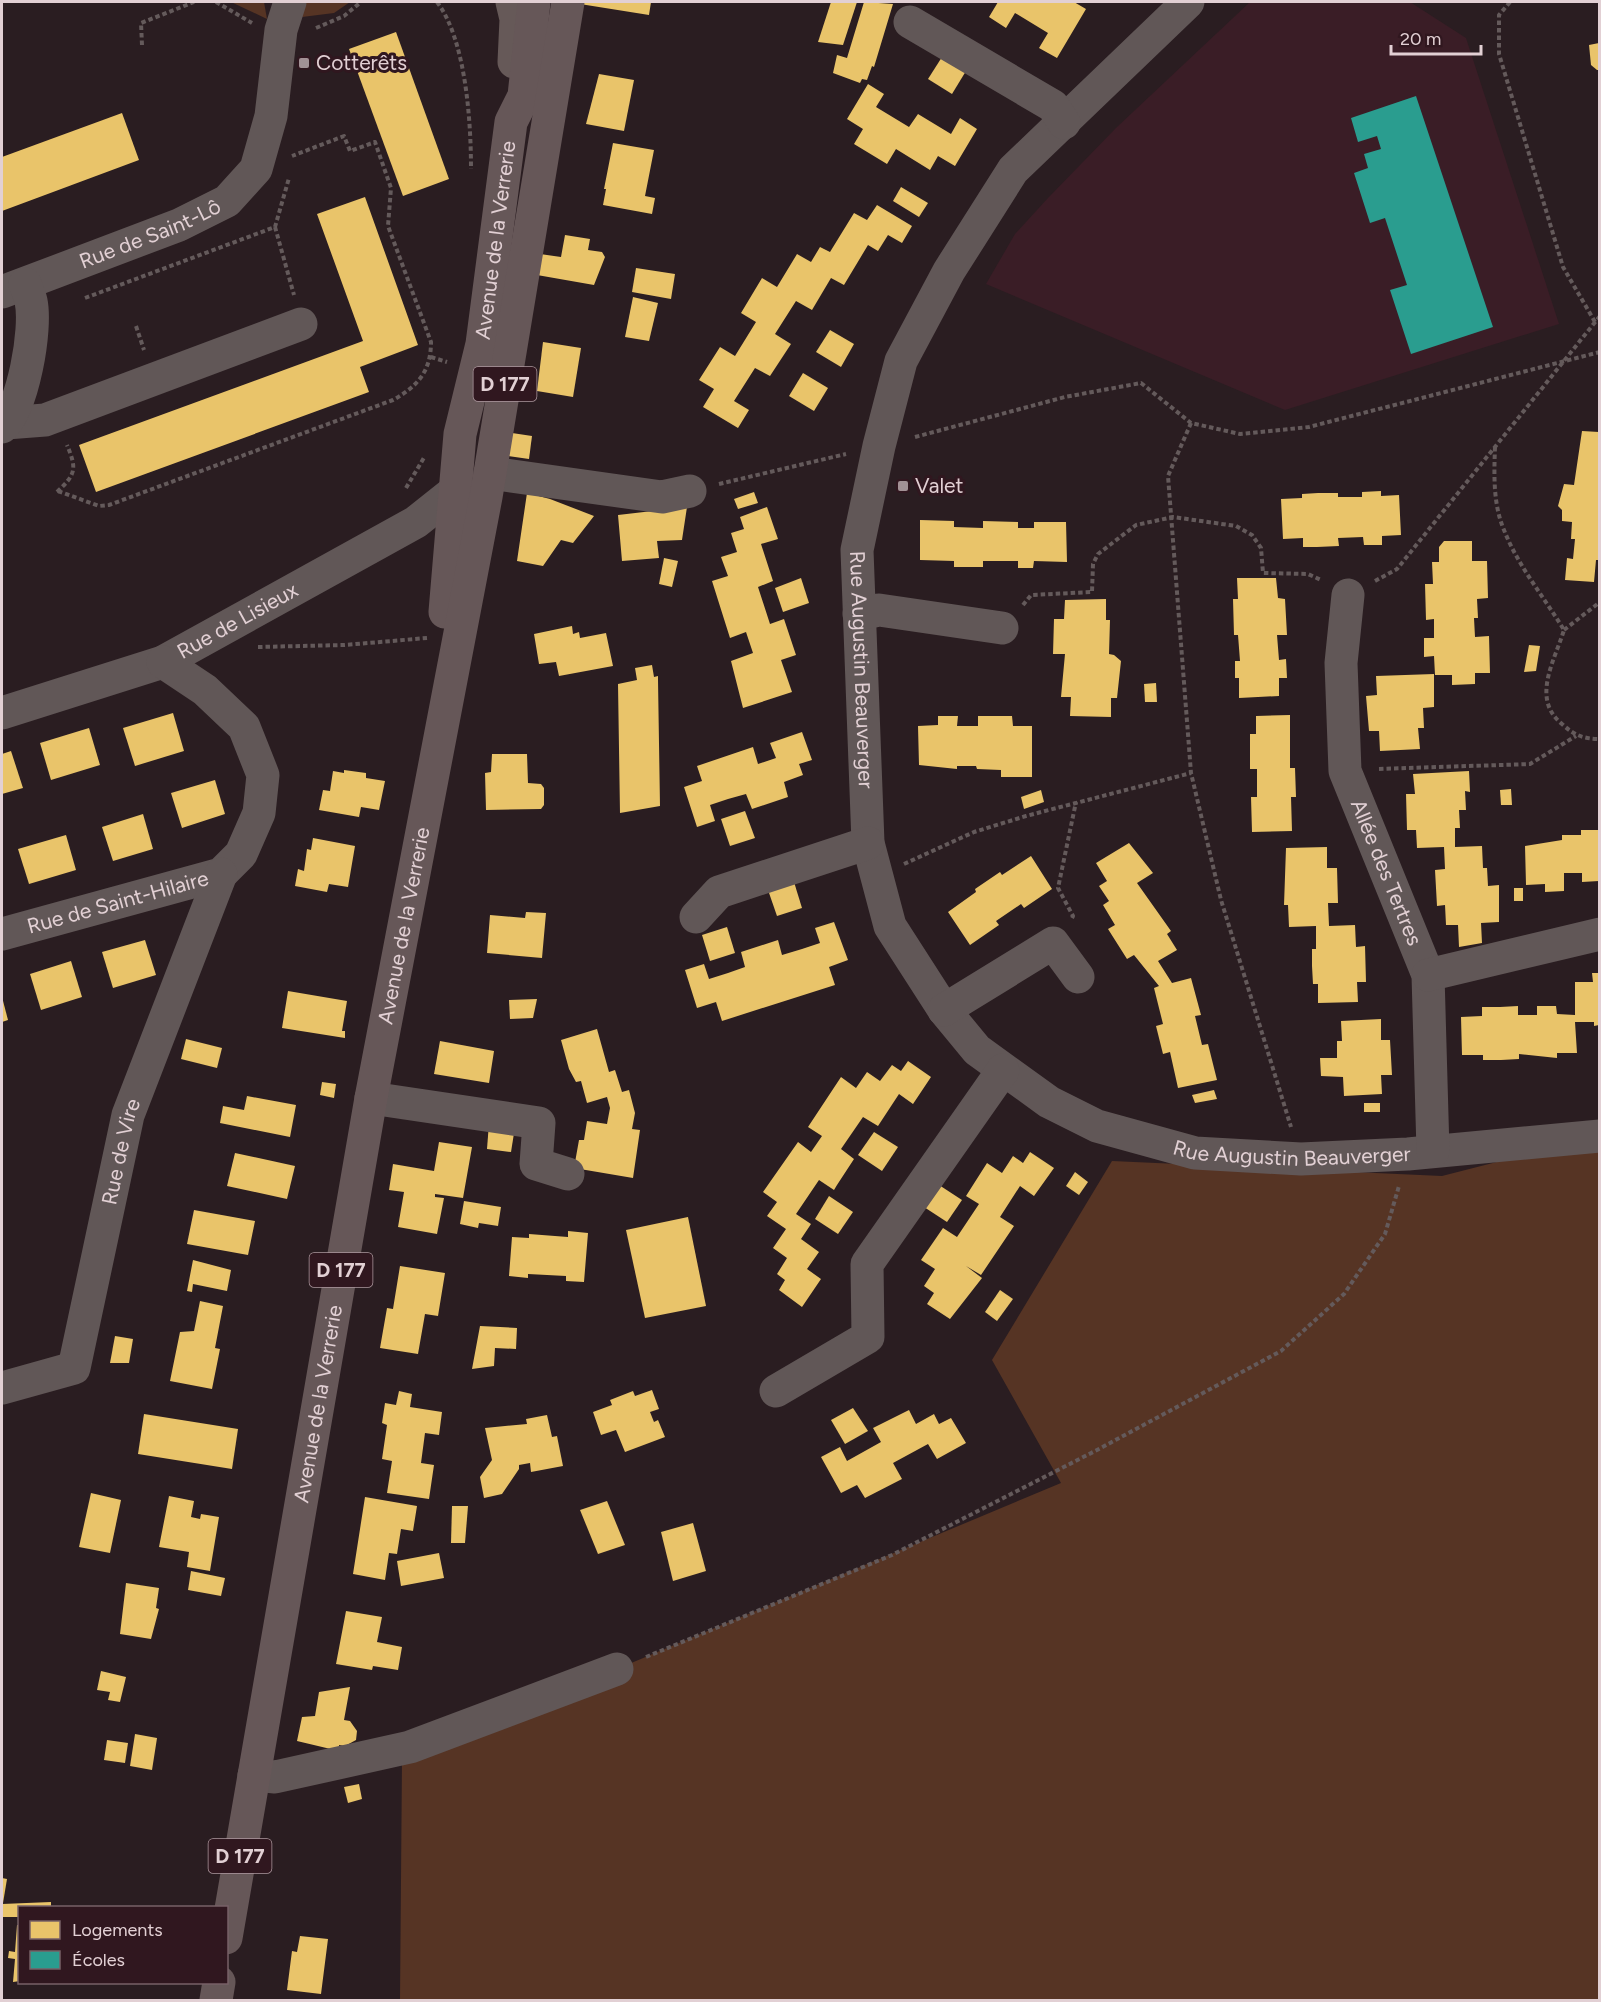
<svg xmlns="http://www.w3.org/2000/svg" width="1601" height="2002" font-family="Figtree,sans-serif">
  <rect width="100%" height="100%" fill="#2a1d21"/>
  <polygon fill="#3a1d26" points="1250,2 1410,2 1466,38 1559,324 1285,410 986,284 1015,234 1048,198 1116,128"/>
  <g fill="#563424">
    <polygon points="231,2 264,2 267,19"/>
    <polygon points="306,2 350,2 334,13 302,17"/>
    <polygon points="1599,1136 1599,2000 400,2000 402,1759 1061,1483 992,1360 1112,1161 1442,1176"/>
  </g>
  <g fill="#e9c46a">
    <polygon points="581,2 651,2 649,15 580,4"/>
    <polygon points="831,2 857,2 843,45 818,42"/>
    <polygon points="864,2 893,4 874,67 872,66 867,80 862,79 860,83 833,73 837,55 847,58"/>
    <polygon points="998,2 1074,2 1086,9 1057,58 1039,48 1048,33 1015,13 1006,28 989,17"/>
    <polygon points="396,32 449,179 403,196 349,49"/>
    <polygon points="1599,43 1599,70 1597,70 1591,65 1589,45"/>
    <polygon points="942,57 966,71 952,94 928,79"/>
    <polygon points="599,74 634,80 624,131 586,124"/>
    <polygon points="868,84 884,94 876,107 909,127 918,114 951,134 960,118 977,129 955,166 938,156 930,170 896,149 887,164 854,144 863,129 847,119"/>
    <polygon points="122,113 139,160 2,211 2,157"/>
    <polygon points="613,143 654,150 645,196 655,198 652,214 603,205 606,189 604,189"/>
    <polygon points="901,187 928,203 919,217 893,201"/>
    <polygon points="365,197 418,345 360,367 369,392 96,492 79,445 363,341 317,214"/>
    <polygon points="877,205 912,226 902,243 888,235 878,251 868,245 844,285 831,278 812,310 796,301 775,334 791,344 770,376 755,368 734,401 749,410 738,428 703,407 714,389 699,380 720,347 735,356 756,322 741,313 762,278 777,287 797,254 811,262 820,247 830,252 854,213 867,220"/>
    <polygon points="565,235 590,239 588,250 602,252 605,257 594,285 537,275 540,254 561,257"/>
    <polygon points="636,268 675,274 671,299 632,292"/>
    <polygon points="633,297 658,303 649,341 625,337"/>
    <polygon points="830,330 854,344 841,367 816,352"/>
    <polygon points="543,342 581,348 573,397 537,391"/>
    <polygon points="803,373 828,388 814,411 789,396"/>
    <polygon points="1582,431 1599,432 1599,560 1596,560 1594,582 1565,580 1567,558 1573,559 1575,539 1571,539 1572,522 1562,521 1562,510 1558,506 1564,484 1574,485"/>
    <polygon points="512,433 532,436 529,459 508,456"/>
    <polygon points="1381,491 1381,496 1399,495 1401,535 1382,536 1382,545 1364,545 1363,537 1338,538 1339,546 1317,547 1303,547 1303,538 1283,539 1281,499 1302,498 1302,494 1318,493 1338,493 1338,497 1362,497 1362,492"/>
    <polygon points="754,492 758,503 738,509 734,499"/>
    <polygon points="527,493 550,499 594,516 573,543 561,540 543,566 517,561"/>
    <polygon points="687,507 682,540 657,541 659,558 622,561 618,515"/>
    <polygon points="767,507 778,539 761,544 773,581 758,587 770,624 784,619 796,655 781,660 792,692 743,708 731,661 753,653 746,632 730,638 712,581 728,576 721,557 737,552 731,533 744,529 740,517"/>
    <polygon points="920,520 954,521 954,527 983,528 983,521 1018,522 1018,528 1034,528 1034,522 1066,522 1067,562 1034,561 1033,568 1018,568 1018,561 983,561 983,567 954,567 954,561 920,560"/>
    <polygon points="1444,541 1472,541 1472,561 1487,561 1488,598 1477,599 1478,618 1474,618 1475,637 1489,636 1490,673 1475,673 1475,684 1452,685 1452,675 1435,675 1434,656 1424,657 1424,638 1434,638 1434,619 1426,620 1425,584 1433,584 1432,562 1439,562 1439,547"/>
    <polygon points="664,558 678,561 672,587 659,584"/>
    <polygon points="801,578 809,603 783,612 775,588"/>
    <polygon points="1237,578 1276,578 1278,598 1285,599 1287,635 1277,635 1279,660 1286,659 1287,678 1279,678 1279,696 1239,698 1239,678 1235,678 1235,661 1240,661 1238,635 1234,635 1233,599 1238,599"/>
    <polygon points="1106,599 1106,620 1110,620 1109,654 1114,655 1121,661 1117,698 1111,698 1111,717 1070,716 1071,697 1061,697 1065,654 1053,654 1054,619 1064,619 1065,600"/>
    <polygon points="572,626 573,634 579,632 580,638 606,633 613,666 559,676 556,662 539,664 534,634"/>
    <polygon points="1529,645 1540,646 1536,671 1524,672"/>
    <polygon points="652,665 654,677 658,676 658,680 660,806 620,813 618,684 637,680 635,668"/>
    <polygon points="1434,674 1434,707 1423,708 1424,728 1418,728 1420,749 1380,751 1379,731 1369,731 1366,696 1377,695 1376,676"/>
    <polygon points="1156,683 1157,702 1145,702 1144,684"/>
    <polygon points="173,713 184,751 135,766 123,728"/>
    <polygon points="1290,715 1290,768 1295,768 1296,797 1291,797 1292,831 1252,832 1251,797 1257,797 1257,769 1250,769 1250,734 1256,734 1256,716"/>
    <polygon points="938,716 958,716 957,726 978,726 978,716 1012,716 1013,726 1032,726 1032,777 1001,777 1001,770 977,769 976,766 957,766 957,769 919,765 918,726 938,725"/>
    <polygon points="89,728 100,765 51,780 40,743"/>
    <polygon points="802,732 812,760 799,764 803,775 784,782 788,797 752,809 746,794 728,799 710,805 715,821 697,827 684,787 702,781 697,766 753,747 758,764 776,758 770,743"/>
    <polygon points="11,751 23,788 2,794 2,754"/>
    <polygon points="492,754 527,754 528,783 541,784 544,788 544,805 541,809 486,810 485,773 491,772"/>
    <polygon points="344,770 366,773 366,778 385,781 379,810 361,807 359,817 319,810 323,790 330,791 333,771 344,773"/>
    <polygon points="1469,771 1470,792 1465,791 1466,810 1459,810 1460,828 1455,828 1455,847 1482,846 1483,868 1487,868 1488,886 1499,885 1499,922 1481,923 1482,943 1459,947 1458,925 1446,925 1445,905 1437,906 1435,870 1445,869 1444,847 1417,848 1416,830 1407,830 1406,794 1415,794 1413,774"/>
    <polygon points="215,780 225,814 182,828 171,793"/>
    <polygon points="1511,789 1512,805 1501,805 1500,790"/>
    <polygon points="1041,790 1044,802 1024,809 1021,797"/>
    <polygon points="745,811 755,838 730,846 721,819"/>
    <polygon points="143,814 153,849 113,861 102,827"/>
    <polygon points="1581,830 1599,830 1599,881 1582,882 1582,873 1564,873 1564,891 1545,892 1545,884 1526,885 1525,846 1562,840 1562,835 1581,835"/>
    <polygon points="66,835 76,870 29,884 18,849"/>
    <polygon points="313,838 355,846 348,887 329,884 327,892 295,886 298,869 304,871 307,849 311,850"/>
    <polygon points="1129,843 1153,873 1137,883 1171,931 1167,934 1177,950 1158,961 1172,983 1191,978 1201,1015 1195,1016 1202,1045 1208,1044 1217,1080 1178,1088 1170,1052 1163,1054 1156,1026 1163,1024 1154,988 1159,986 1134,955 1127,959 1108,929 1115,925 1103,905 1109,901 1099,886 1107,881 1096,863"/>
    <polygon points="1327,847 1327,868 1337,868 1338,903 1328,903 1329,926 1355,925 1356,947 1365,946 1366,982 1357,982 1358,1002 1318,1003 1318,984 1313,984 1312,966 1312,949 1316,949 1316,926 1289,927 1288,905 1284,905 1286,848"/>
    <polygon points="1031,856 1052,889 1024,908 1021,904 996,921 999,925 970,945 948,912 976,892 975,889 1000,872 1002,875"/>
    <polygon points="794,882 802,908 777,916 768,890"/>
    <rect x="1514" y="888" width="9" height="13"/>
    <polygon points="526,912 546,913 542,958 487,953 490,915 525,918"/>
    <polygon points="834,922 848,960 829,967 835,985 722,1021 716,1002 697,1008 685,970 704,964 709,979 728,973 745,967 741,952 778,940 782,955 802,949 820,943 815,928"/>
    <polygon points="727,927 735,953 710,961 702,935"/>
    <polygon points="145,940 156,975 113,988 102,952"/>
    <polygon points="71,961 82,997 41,1010 30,974"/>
    <polygon points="1592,973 1599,973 1599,1025 1594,1026 1594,1022 1575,1022 1577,1053 1557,1053 1557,1058 1519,1054 1519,1059 1501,1060 1483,1060 1483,1055 1462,1055 1461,1017 1482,1016 1482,1007 1500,1007 1518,1006 1518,1015 1537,1015 1537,1006 1556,1006 1557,1014 1575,1015 1575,982 1593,982"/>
    <polygon points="288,991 347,1001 342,1031 345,1031 345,1038 282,1028"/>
    <polygon points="2,997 8,1020 2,1022"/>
    <polygon points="537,999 533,1018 510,1019 509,1000"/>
    <polygon points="1381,1019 1381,1040 1390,1040 1392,1075 1381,1075 1382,1094 1344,1096 1343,1077 1321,1076 1320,1058 1337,1058 1337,1041 1342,1041 1341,1021"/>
    <polygon points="597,1029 609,1072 615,1070 622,1092 629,1090 635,1113 632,1129 640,1130 633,1178 574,1168 579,1140 584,1140 587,1121 607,1124 610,1108 607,1097 587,1103 581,1081 576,1082 569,1069 561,1040"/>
    <polygon points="186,1039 222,1048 217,1068 181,1059"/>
    <polygon points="440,1041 494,1051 489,1083 434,1074"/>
    <polygon points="908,1061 931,1077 913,1104 899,1094 878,1126 863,1117 841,1149 854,1159 837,1185 834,1190 819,1180 796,1214 811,1224 801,1239 819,1252 807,1269 821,1279 802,1307 779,1290 785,1280 777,1274 787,1258 773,1248 786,1229 767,1216 777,1202 763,1192 798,1142 811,1152 822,1136 808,1127 841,1077 856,1088 867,1072 880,1081 892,1065 901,1071"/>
    <polygon points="322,1082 336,1084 334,1098 320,1095"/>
    <polygon points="1214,1090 1217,1099 1195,1103 1192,1095"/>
    <polygon points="247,1096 296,1105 290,1137 220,1123 223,1106 244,1110"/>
    <rect x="1364" y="1103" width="16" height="9"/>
    <polygon points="489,1123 515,1127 511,1152 487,1149"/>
    <polygon points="874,1132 898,1147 882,1171 858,1155"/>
    <polygon points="439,1142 472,1147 463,1198 435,1194 435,1197 444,1198 437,1234 398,1227 404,1192 389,1190 393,1164 434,1171"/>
    <polygon points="1030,1152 1054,1168 1034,1196 1020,1186 1000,1217 1014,1226 981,1275 966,1266 982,1278 950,1319 927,1304 934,1293 924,1286 935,1269 921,1260 943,1228 957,1237 979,1204 966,1196 987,1163 1002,1173 1013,1156 1023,1163"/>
    <polygon points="235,1153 295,1166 287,1199 227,1186"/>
    <polygon points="1075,1172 1088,1182 1079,1195 1066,1186"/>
    <polygon points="939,1185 962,1200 947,1222 924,1207"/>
    <polygon points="829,1196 853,1212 838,1234 815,1219"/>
    <polygon points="464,1201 501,1207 498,1226 479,1223 478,1228 460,1224"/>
    <polygon points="194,1210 255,1221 248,1255 187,1244"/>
    <polygon points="688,1217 706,1306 645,1318 626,1230"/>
    <polygon points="568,1231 588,1233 584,1282 566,1281 566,1276 528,1274 528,1278 509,1276 512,1237 529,1238 529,1234 568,1237"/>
    <polygon points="193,1260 231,1270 227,1291 193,1284 192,1292 187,1291"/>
    <polygon points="400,1266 445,1273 438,1316 425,1314 418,1354 380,1348 387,1308 393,1309"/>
    <polygon points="1000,1290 1013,1299 997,1321 985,1312"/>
    <polygon points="200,1301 223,1306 215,1348 220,1349 212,1389 170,1381 180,1332 194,1331"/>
    <polygon points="480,1326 517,1328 516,1349 495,1348 494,1366 472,1369"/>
    <polygon points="115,1336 133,1339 129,1363 110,1363"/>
    <polygon points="652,1390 659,1409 650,1412 654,1422 658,1420 665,1437 625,1452 616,1430 601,1435 593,1412 612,1405 610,1400 633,1391 635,1396"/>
    <polygon points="399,1391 412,1394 410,1407 442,1412 439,1435 425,1433 421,1463 434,1465 429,1499 387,1493 392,1461 382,1459 387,1425 382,1423 385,1403 396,1405"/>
    <polygon points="853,1408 868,1431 845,1444 831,1420"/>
    <polygon points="909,1410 916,1424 934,1414 939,1424 951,1418 966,1443 937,1459 928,1444 893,1463 902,1479 865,1498 857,1485 841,1493 821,1457 840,1447 847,1461 881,1442 873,1428"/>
    <polygon points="144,1414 238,1429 232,1469 138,1454"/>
    <polygon points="547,1415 552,1437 557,1436 563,1466 531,1472 530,1463 519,1465 519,1469 502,1494 484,1498 480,1477 492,1460 485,1428 527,1424 526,1419"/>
    <polygon points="91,1493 121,1500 110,1553 79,1547"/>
    <polygon points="169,1496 194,1501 191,1517 200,1519 201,1514 219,1517 210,1571 187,1567 189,1552 159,1547"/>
    <polygon points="365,1497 417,1506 413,1531 401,1529 397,1554 389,1553 385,1580 353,1574"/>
    <polygon points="607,1501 625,1545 598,1554 580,1510"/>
    <polygon points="452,1506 468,1506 465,1543 451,1543"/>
    <polygon points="693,1523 706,1571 673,1581 661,1532"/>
    <polygon points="439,1553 444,1578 401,1586 397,1561"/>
    <polygon points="191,1571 225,1578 221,1596 188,1590"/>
    <polygon points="126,1583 159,1588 156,1608 159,1609 151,1639 120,1634"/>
    <polygon points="346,1611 382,1617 377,1642 402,1647 398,1670 373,1666 372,1670 336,1664"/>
    <polygon points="101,1671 126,1677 120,1702 108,1700 110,1692 97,1690"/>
    <polygon points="350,1687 344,1720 350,1721 357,1731 356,1740 345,1746 339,1745 339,1751 297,1741 302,1717 315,1716 319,1692"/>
    <polygon points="135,1734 157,1738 152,1770 130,1766"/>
    <polygon points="107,1740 128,1743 125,1763 104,1760"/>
    <polygon points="359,1784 362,1799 348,1803 344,1787"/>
    <polygon points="2,1878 7,1879 3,1903 2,1903"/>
    <polygon points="51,1902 51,1908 20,1908 20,1917 2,1917 2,1904"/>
    <polygon points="17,1925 20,1925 20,1981 13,1982 15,1959 8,1958 9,1951 15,1952"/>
    <polygon points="300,1936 328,1939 321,1994 287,1990 292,1951 297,1952"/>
  </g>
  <polygon fill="#2a9d8f" points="1416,96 1493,327 1411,354 1390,290 1407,285 1385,218 1370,223 1354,173 1368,168 1364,154 1381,149 1377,136 1358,142 1351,118"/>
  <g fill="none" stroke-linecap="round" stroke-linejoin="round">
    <g stroke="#645a5b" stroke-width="4" stroke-dasharray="4.5 3" stroke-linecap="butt">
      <polyline points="216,2 252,23"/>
      <path d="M437,2C466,40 471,122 471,169"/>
      <polyline points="1510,2 1499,15 1499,54 1563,267 1595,322"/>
      <polyline points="316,28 344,16 361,2"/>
      <polyline points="142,45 141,23 194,2"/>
      <polyline points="275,227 294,295"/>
      <polyline points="85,298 275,227 289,178"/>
      <polyline points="136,326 144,350"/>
      <polyline points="431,357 447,362"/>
      <polyline points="1191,423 1168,476 1191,773 1221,900 1291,1127"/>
      <polyline points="915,437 1065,397 1141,383 1191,423 1240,434 1309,427 1600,352"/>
      <path d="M1495,447C1494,475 1493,504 1504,530C1518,566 1544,597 1564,630C1554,662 1531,699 1562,724C1574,735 1583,739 1600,739"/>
      <polyline points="719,484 846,454"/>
      <polyline points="406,488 425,456"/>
      <path d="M58,491L99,506L109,505L393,400C418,386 431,371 431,342L388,226L391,188L375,142L350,151L344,136L292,156"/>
      <path d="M57,492C76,474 77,469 67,445"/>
      <polyline points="1375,581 1397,569 1600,316"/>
      <polyline points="1023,605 1031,595 1092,592 1093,564 1098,554 1136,525 1173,517 1236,526 1252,535 1261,548 1263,573 1308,574 1321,580"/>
      <polyline points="1564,630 1600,602"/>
      <polyline points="258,647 344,645 427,638"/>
      <polyline points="1379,769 1530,764 1576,736"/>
      <polyline points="904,864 974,832 1026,816 1191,773"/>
      <polyline points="1072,918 1073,916 1058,888 1076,802"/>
      <polyline points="646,1657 892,1555 1097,1450 1281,1351 1344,1294 1385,1234 1399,1186"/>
    </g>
    <g stroke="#615757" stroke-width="33">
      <path id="s1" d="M1188,2L1013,170L949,271L901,361L879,446L857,550L868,843L890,926L944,1010L977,1050L1049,1102L1097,1126L1195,1153L1301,1159L1408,1154L1600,1136"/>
      <polyline points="910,22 1053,106 1064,123"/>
      <path id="s2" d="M2,292L179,225L227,201L256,169L271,116L281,30L290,2"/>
      <polyline points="6,423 45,420 301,324"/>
      <path d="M2,427C23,408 37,329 31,301C30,296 27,289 25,284"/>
      <polyline points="490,473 662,497 690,491"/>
      <path id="s3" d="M1348,595L1341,663L1345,771L1428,975L1433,1151"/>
      <polyline points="859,614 879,610 1002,628"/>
      <path id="s4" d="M2,713L163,662L416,522L455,491"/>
      <polyline points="696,917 719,892 868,843"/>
      <path id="s5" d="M2,934L221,874L241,854L259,813L263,775L244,727L205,690L163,662"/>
      <polyline points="1428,975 1600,934"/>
      <polyline points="944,1010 1053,943 1078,977"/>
      <polyline points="371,1098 539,1123 536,1164 568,1174"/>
      <path id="s6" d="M2,1388L74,1368L128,1115L221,874"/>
      <polyline points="776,1391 868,1337 867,1264 1003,1070"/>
      <polyline points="254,1775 275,1777 410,1747 617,1669"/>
    </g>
    <polyline stroke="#665958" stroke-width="33" points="512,2 516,19 514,62"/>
    <g stroke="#665758" stroke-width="33">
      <path id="s7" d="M445,612L460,434L482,344L511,122L524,96L534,2"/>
      <path id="s8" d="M226,1938L371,1098L486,497L568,2"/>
      <polyline points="216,2000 219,1982"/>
    </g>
  </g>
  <g fill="#a29195" stroke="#30171f" stroke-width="2">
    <rect x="298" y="57" width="12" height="12" rx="3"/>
    <rect x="897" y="480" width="12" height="12" rx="3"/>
  </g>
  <g text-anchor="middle" stroke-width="6" stroke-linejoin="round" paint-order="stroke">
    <g fill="#30171f" stroke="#ad989e" stroke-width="1.5">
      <rect x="473.5" y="367" width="63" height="34" rx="4.5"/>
      <rect x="309.5" y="1253" width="63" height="34" rx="4.5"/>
      <rect x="208.5" y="1839" width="63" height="34" rx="4.5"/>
    </g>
    <g font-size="20" font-weight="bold" fill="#e2d0d4">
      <text x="505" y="391">D 177</text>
      <text x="341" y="1277">D 177</text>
      <text x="240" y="1863">D 177</text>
    </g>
    <g font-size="21" fill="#e2d0d4" stroke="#30171f" text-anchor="start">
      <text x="316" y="70">Cotterêts</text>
      <text x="915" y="493">Valet</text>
    </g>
    <g font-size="21" fill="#e2d0d4" stroke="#30171f">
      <text dy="7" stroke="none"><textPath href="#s2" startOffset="159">Rue de Saint-Lô</textPath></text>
      <text dy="7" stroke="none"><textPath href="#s7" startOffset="376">Avenue de la Verrerie</textPath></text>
      <text dy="7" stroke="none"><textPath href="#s4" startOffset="254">Rue de Lisieux</textPath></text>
      <text dy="7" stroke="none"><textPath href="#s1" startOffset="778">Rue Augustin Beauverger</textPath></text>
      <text dy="7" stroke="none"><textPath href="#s3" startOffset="286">Allée des Tertres</textPath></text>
      <text dy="7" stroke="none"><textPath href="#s5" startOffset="120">Rue de Saint-Hilaire</textPath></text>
      <text dy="7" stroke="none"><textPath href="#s8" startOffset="1028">Avenue de la Verrerie</textPath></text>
      <text dy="7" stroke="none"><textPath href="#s1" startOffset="1530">Rue Augustin Beauverger</textPath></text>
      <text dy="7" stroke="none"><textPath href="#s6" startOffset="296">Rue de Vire</textPath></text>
      <text dy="7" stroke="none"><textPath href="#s8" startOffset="542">Avenue de la Verrerie</textPath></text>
    </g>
  </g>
  <rect width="1601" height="2002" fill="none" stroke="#e2d0d4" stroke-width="6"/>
  <rect x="18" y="1906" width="210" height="78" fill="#30171f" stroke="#776167" stroke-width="1.5"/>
  <rect x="30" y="1921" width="30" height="18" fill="#e9c46a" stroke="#776167" stroke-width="1.5"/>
  <text x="72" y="1936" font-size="18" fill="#e2d0d4">Logements</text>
  <rect x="30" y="1951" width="30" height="18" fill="#2a9d8f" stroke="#776167" stroke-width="1.5"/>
  <text x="72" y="1966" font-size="18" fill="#e2d0d4">Écoles</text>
  <path d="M1391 45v9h90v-9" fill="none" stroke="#e2d0d4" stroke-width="3"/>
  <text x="1400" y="45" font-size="18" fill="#e2d0d4" stroke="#30171f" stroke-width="4.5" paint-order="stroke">20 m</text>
</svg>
